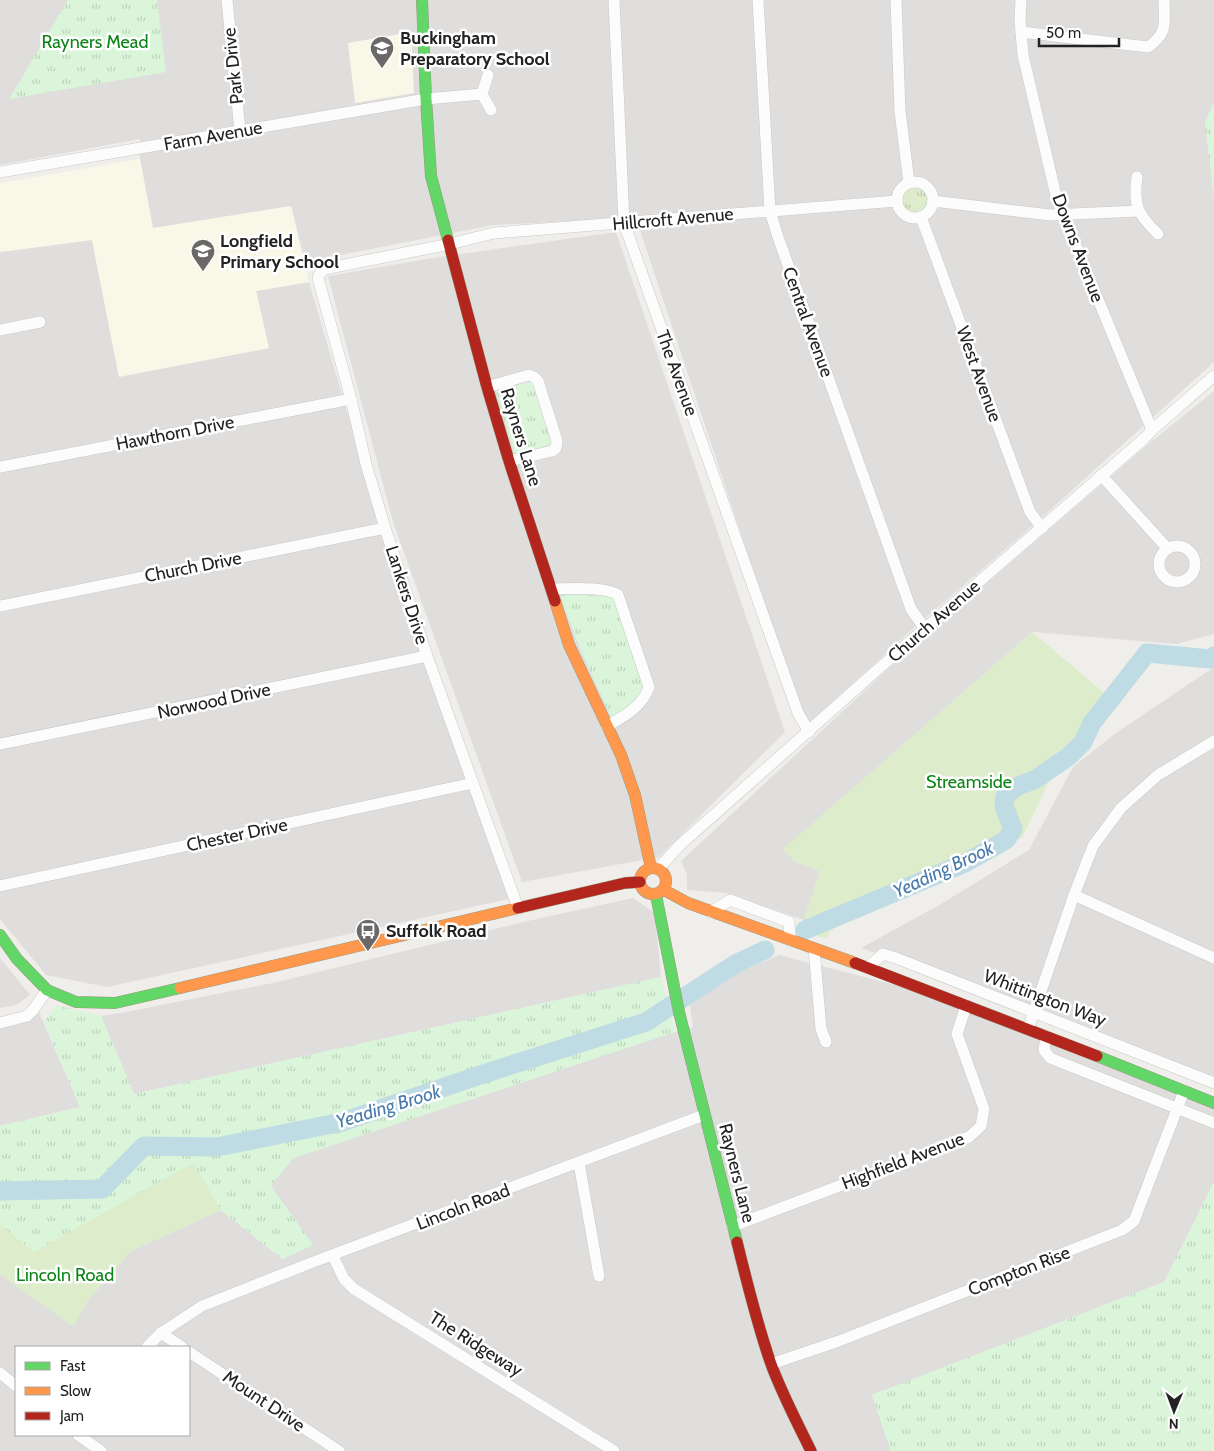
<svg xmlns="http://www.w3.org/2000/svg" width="1214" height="1451" font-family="Cabin,sans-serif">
  <defs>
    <pattern id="grass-tufts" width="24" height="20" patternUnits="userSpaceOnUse" patternTransform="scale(1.25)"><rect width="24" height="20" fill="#ddeccb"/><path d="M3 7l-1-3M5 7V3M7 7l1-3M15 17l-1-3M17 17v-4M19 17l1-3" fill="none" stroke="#bdcaae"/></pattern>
    <pattern id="park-tufts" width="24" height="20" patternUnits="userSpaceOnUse" patternTransform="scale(1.25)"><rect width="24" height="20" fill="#daf5da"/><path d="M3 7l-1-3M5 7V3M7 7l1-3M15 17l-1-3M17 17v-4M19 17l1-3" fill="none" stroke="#bbd2bb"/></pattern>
  </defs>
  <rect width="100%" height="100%" fill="#f0eeeb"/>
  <g fill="#dfdedc" fill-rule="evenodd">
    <polygon points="0,0 1214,0 1214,103 1205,122 1214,198 1214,362 1038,521 915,627 805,726 636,218 493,225 305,262 291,206 153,229 140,159 140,139 0,165"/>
    <polygon points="616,232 785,732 659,857 522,882 393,522 328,276 433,258"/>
    <polygon points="92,240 119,376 269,348 256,291 309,282 378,517 509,899 107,987 46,975 0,919 0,252"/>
    <polygon points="1214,391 1214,634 1176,644 1032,632 784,849 794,861 820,871 804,920 726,893 687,890 687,874 681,861 897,661 1146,446"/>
    <polygon points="1214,667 1214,1086 1041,1012 861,948 941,904 1029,850 1073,767 1116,733"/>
    <polygon points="633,898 655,913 661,977 134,1094 101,1016 126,1012 273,983 523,922"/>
    <path d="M779,955L899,986L1214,1105V1183L1164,1282L872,1395L891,1451H0V1274L73,1326L89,1299L131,1251L221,1210L282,1259L312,1245L270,1186L293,1158L675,1032L693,1027L689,1000L709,985ZM16,1347H189V1435H16Z"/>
    <polygon points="0,958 30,995 16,1005 0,1008"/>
    <polygon points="39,1012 80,1107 0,1126 0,1021"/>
  </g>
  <g fill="#f8f7e8">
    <polygon points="411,32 414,93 355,103 348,43"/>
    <polygon points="140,159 153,228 291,206 309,282 256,291 269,348 119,377 92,240 0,252 0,183"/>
  </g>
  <circle fill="url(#grass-tufts)" cx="915" cy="200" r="12"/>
  <g fill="url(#park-tufts)">
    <polygon points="68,0 157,0 166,72 9,99"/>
    <polygon points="1214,103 1214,198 1205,122"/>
    <polygon points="534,380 553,444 515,455 496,391"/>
    <polygon points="559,593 614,594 645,689 613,721 579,646"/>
    <polygon points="661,977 675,1032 293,1158 271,1186 313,1245 282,1259 221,1210 131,1251 89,1299 73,1326 0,1274 0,1126 80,1107 44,1022 56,1005 101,1016 134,1094"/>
    <polygon points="1213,1183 1214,1451 891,1451 872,1395 1164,1282"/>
  </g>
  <g fill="#ddeccb">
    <polygon points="1032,632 1108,696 1065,748 1022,838 841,910 827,938 796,933 804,920 820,871 794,861 783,849"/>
    <polygon points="193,1163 221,1210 131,1251 89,1299 73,1326 0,1274 0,1225 34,1252"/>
  </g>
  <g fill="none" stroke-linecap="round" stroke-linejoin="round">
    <g stroke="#bfdbe3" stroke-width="19">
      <polyline points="805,930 965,863 1006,840 1013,829 1004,806 1005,796 1016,787 1036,779 1068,757 1083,742 1092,723 1147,653 1210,659 1214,656"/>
      <polyline points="0,1191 102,1189 144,1146 217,1147 342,1122 477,1076 646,1022 737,963 765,950"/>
    </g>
    <defs>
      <g id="street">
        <polyline points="227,0 240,131"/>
        <polyline points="614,0 624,223 798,713 809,732"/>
        <polyline points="758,0 770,211 778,237 911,609 925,629"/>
        <polyline points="896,0 900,111 909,183"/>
        <polyline points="1021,0 1020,20 1023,55 1057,200 1152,430"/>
        <path d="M1021,32L1148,47C1169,32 1164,23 1164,0"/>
        <polyline points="482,94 488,75"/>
        <polyline points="0,172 426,99 482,94 491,110"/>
        <path d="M1137,177C1133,205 1138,215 1158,234"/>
        <circle cx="915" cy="200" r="18"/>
        <polyline points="933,201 1050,215 1139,211"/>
        <polyline points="921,217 1030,512 1042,528"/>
        <polyline points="0,330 40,322"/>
        <polyline points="487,387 529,375 534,377 538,381 557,441 556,448 552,451 509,461"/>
        <polyline points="0,467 351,399"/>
        <polyline points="1101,475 1168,549"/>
        <circle cx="1177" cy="564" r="18"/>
        <path d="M551,589C568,589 606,586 618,595L649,687C642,707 625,716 607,726"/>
        <polyline points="0,606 385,528"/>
        <polyline points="0,744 427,656"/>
        <polyline points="658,869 680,845 876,671 1145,438 1152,430 1214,376"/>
        <polyline points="0,886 473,783"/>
        <polyline points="1074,895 1214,958"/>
        <polyline points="518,908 427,656 385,528 366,464 351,399 318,278 319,275 324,269 450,244 494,233 897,201"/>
        <polyline points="711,912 730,900 789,922 790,940"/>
        <polyline points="814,949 821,1029 826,1042"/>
        <polyline points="867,968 883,954 896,958 1214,1083"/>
        <polyline points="0,1023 27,1016 33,1010 47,990"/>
        <polyline points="1028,1029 1074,895 1093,846 1121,808 1158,775 1214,741"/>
        <polyline points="1046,1036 1044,1050 1050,1058 1214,1123"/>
        <polyline points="579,1163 599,1276"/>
        <polyline points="733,1226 969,1137 981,1126 984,1109 957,1034 966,1006"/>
        <polyline points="333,1256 344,1279 354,1289 614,1451"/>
        <polyline points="161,1333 182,1347"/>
        <polyline points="147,1347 161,1333 202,1306 308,1264 704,1115"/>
        <polyline points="189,1352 339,1451"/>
        <polyline points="771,1364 839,1341 1122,1230 1134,1221 1184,1091"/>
        <polyline points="0,1373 16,1386"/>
        <polyline points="78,1435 101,1451"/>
      </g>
      <g id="fast">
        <polyline points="422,0 426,99 431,176 448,240"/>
        <polyline points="656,895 679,1012 737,1242"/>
        <polyline points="0,935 17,959 47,990 76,1002 115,1003 180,988"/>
        <polyline points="1097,1056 1214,1103"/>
      </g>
      <g id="slow">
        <polyline points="555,601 569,645 621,755 635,795 651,868"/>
        <circle cx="653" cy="881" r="13"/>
        <polyline points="664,890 688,903 855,963"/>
        <polyline points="180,988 518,908"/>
      </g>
      <g id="jam">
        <polyline points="448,240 487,387 509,461 555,601"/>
        <polyline points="518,908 625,883 640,882"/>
        <polyline points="855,963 1097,1056"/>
        <path d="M737,1242C747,1283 757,1324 771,1364C782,1394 797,1422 811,1451"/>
      </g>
    </defs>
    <use href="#street" stroke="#c9c8c7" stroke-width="12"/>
    <use href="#fast" stroke="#999a82" stroke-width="12"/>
    <use href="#slow" stroke="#999a82" stroke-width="12"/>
    <use href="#jam" stroke="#999a82" stroke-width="12"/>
    <use href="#street" stroke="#fdfcfc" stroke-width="11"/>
    <use href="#fast" stroke="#63d668" stroke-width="11"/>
    <use href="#slow" stroke="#ff974d" stroke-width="11"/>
    <use href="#jam" stroke="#b3261e" stroke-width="11"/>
  </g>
  <defs>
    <symbol id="school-pin" viewBox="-11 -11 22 30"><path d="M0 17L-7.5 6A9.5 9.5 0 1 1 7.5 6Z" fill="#6a6968" stroke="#fff"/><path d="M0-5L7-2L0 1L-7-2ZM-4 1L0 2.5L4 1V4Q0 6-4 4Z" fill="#fff"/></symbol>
    <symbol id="bus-pin" viewBox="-11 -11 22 30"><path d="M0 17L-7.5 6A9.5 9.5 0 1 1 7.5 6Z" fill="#6a6968" stroke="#fff"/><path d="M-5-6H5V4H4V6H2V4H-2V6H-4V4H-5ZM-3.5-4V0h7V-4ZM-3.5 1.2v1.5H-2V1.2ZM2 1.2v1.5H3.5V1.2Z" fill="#fff"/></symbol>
  </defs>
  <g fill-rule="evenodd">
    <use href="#school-pin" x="368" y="34" width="28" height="38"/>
    <use href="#school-pin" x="189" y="237" width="28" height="38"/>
    <use href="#bus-pin" x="354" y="917" width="28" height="38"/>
  </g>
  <g text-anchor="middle" stroke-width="5" stroke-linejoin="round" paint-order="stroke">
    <g font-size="18" font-weight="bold" fill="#222" stroke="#fff" text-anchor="start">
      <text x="400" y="44">Buckingham<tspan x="400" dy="21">Preparatory School</tspan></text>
      <text x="220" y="247">Longfield<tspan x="220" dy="21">Primary School</tspan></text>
      <text x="386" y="937">Suffolk Road</text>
    </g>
    <g font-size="18" fill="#0c8416" stroke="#fff">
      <text x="95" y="48">Rayners Mead</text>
      <text x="969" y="788">Streamside</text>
      <text x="65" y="1281">Lincoln Road</text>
    </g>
    <g font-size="18" fill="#222" stroke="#fff">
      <text transform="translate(233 66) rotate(-96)" y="6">Park Drive</text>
      <text transform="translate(213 136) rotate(-10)" y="6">Farm Avenue</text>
      <text transform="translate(673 219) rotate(-5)" y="6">Hillcroft Avenue</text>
      <text transform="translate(1078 248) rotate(69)" y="6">Downs Avenue</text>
      <text transform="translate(808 322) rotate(70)" y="6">Central Avenue</text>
      <text transform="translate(677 373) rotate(70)" y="6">The Avenue</text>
      <text transform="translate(979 374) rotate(70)" y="6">West Avenue</text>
      <text transform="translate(175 433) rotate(-11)" y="6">Hawthorn Drive</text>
      <text transform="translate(521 437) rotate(73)" y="6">Rayners Lane</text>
      <text transform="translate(193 567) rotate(-11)" y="6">Church Drive</text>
      <text transform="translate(407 595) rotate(72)" y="6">Lankers Drive</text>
      <text transform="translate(934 621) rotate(-41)" y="6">Church Avenue</text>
      <text transform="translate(214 701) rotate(-12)" y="6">Norwood Drive</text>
      <text transform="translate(237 835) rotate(-12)" y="6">Chester Drive</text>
      <text transform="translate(1045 998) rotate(21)" y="6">Whittington Way</text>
      <text transform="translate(903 1161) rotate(-21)" y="6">Highfield Avenue</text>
      <text transform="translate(737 1173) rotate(76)" y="6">Rayners Lane</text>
      <text transform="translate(463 1207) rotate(-21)" y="6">Lincoln Road</text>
      <text transform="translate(1019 1271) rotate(-21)" y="6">Compton Rise</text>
      <text transform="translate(476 1344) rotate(32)" y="6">The Ridgeway</text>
      <text transform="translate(264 1401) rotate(34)" y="6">Mount Drive</text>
    </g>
    <g font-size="19" font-style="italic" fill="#4a7aab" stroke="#fff">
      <text transform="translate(943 869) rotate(-25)" y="7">Yeading Brook</text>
      <text transform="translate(388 1106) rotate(-17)" y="7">Yeading Brook</text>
    </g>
  </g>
  <rect x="15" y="1346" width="175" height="90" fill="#ffffff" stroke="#a7a7a7"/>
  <rect x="25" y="1362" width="25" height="8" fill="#63d668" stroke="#a7a7a7"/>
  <text x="60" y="1371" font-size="15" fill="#222222">Fast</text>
  <rect x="25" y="1387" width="25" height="8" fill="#ff974d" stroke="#a7a7a7"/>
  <text x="60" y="1396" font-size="15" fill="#222222">Slow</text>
  <rect x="25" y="1412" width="25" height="8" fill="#b3261e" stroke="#a7a7a7"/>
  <text x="60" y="1421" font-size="15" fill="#222222">Jam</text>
  <g transform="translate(1174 1411) rotate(181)" stroke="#ffffff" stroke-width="4" paint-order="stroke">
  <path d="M0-4L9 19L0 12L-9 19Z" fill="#222222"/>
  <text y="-8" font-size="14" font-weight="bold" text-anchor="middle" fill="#222222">N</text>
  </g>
  <path d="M1039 38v8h80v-8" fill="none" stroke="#222222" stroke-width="2.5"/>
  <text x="1046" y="38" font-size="15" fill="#222222" stroke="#ffffff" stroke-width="4" paint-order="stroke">50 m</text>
</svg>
